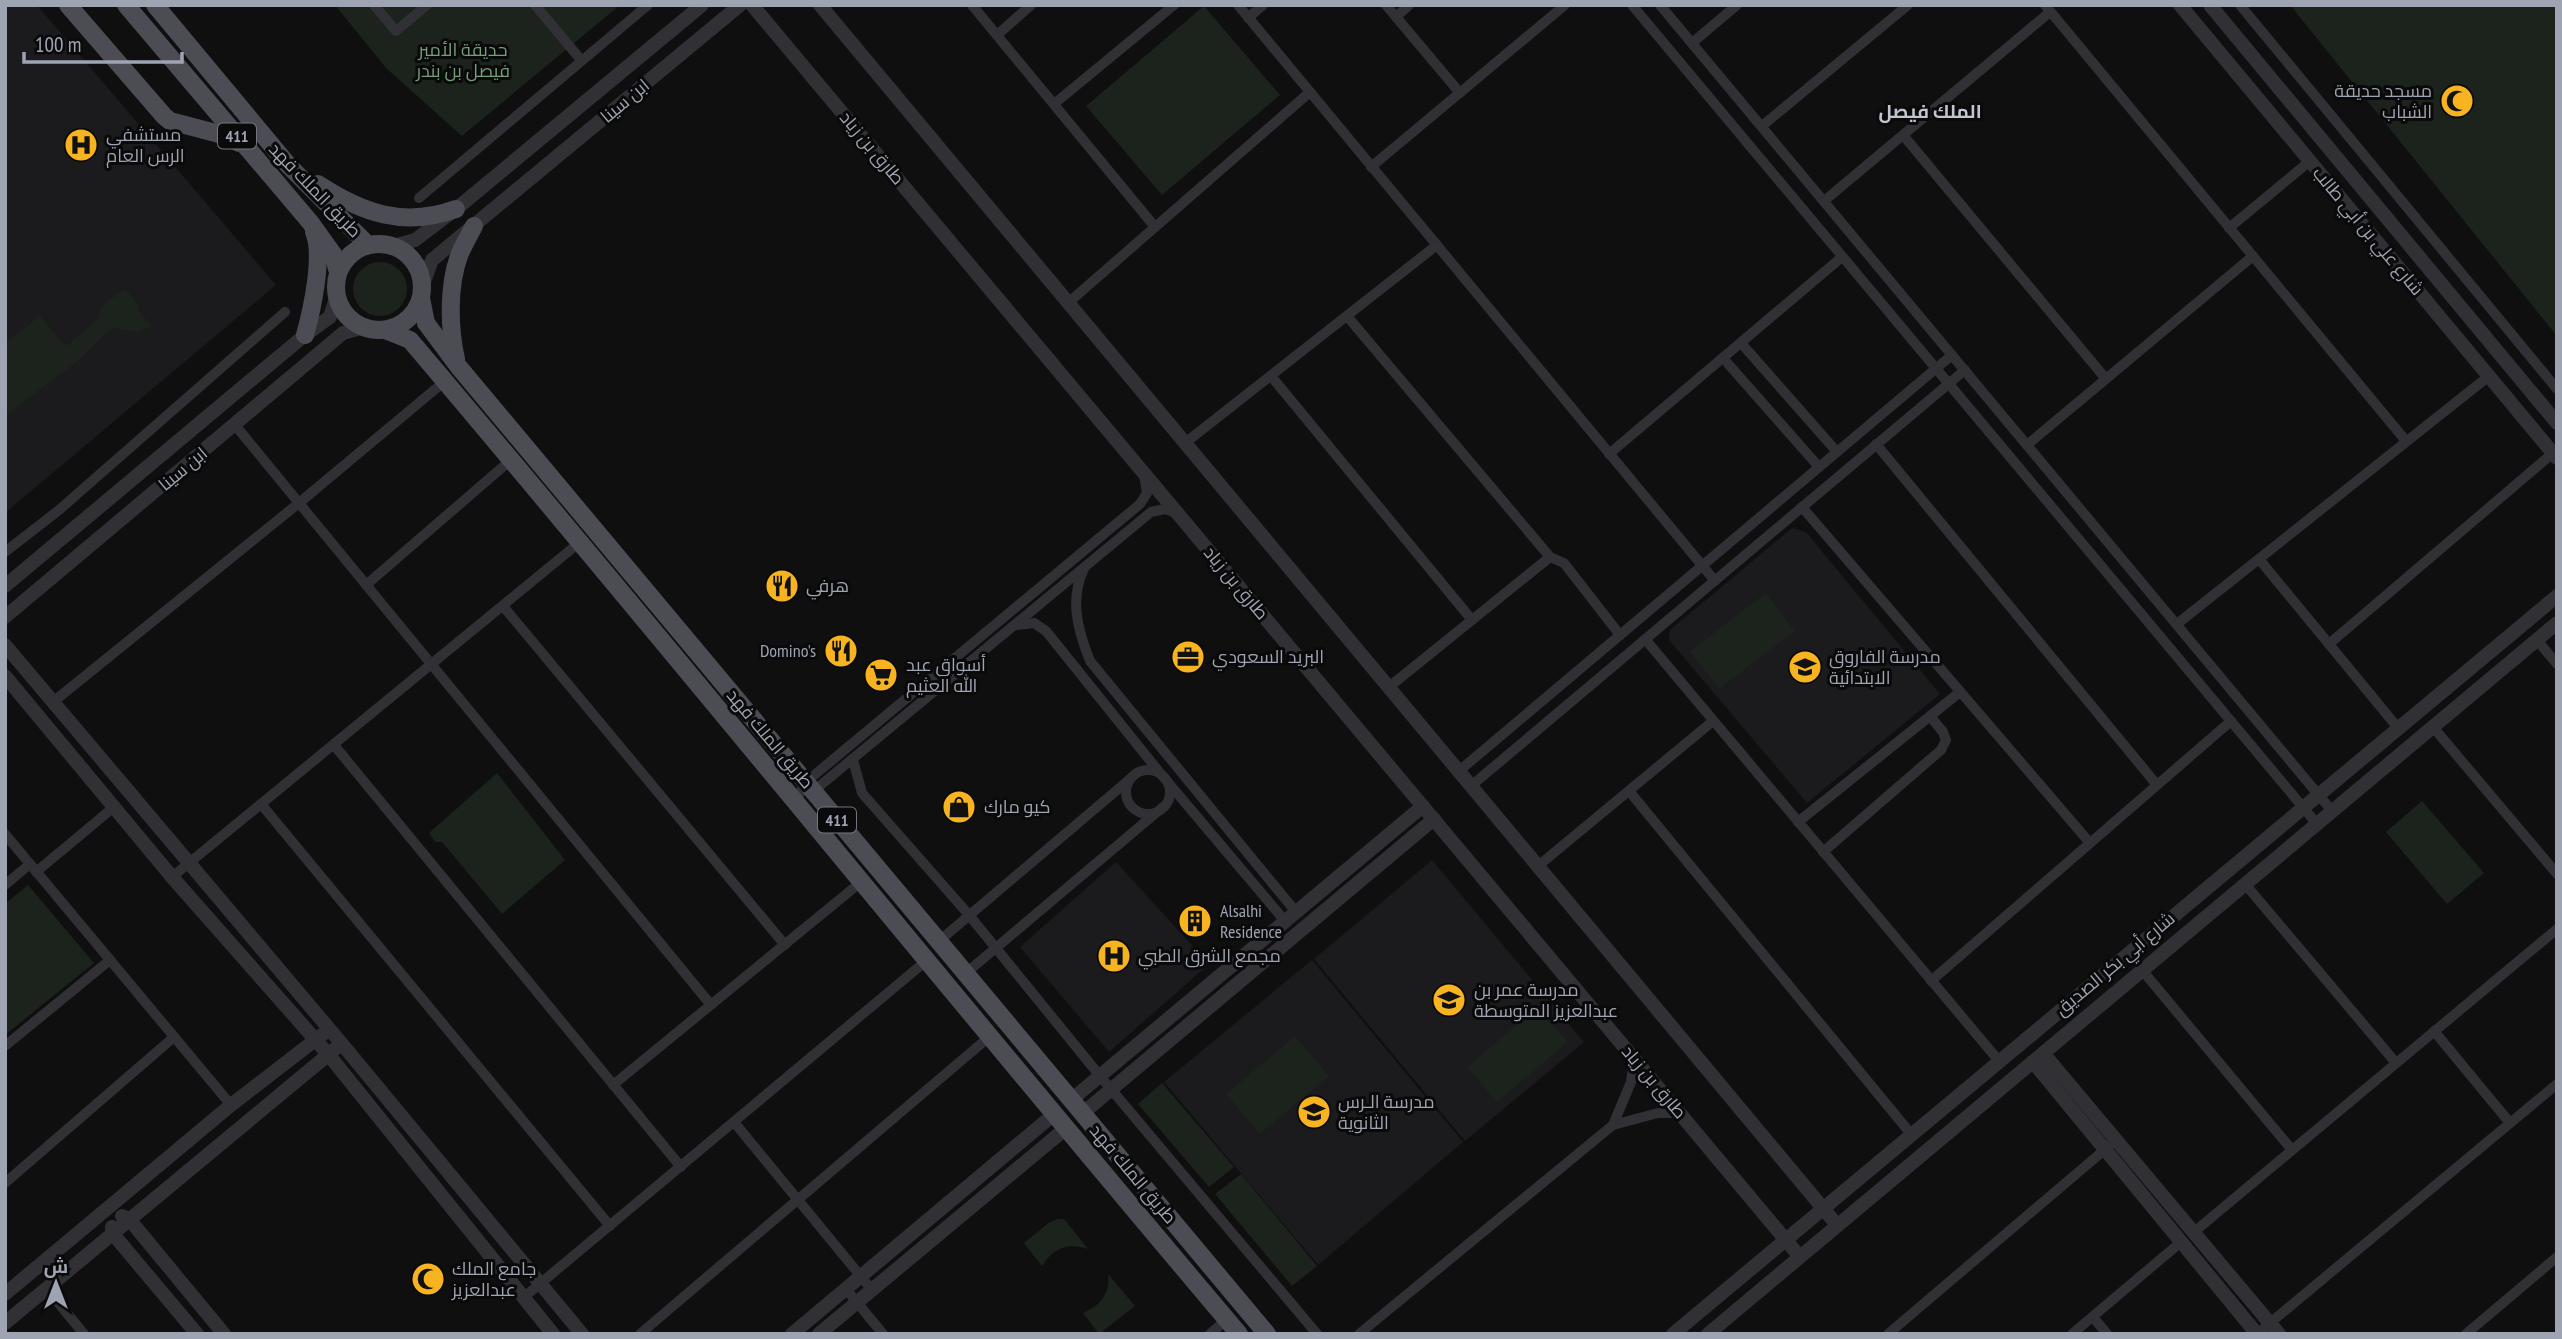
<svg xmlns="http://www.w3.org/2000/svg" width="2562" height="1339" font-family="'PT Sans Narrow',Cairo,sans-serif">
  <rect width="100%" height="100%" fill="#0f0f10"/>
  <g fill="#1b1b1d">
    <polygon points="5,5 37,5 276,285 5,513"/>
    <polygon points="1792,528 1806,532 1940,694 1807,803 1669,640 1670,630"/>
    <polygon points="1432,860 1584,1042 1465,1141 1314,959"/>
    <polygon points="1116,862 1209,964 1109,1052 1020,947"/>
    <polygon points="1312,960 1463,1142 1318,1265 1164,1082"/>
  </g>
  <g fill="#1b231c">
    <polygon points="335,5 620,5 462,136 386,68"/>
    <polygon points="2290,5 2557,5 2557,336"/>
    <polygon points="1204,6 1280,95 1162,195 1086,106"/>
    <circle cx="380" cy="289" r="27"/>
    <polygon points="125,289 138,305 138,310 152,326 137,332 113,328 106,333 78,361 5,416 5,343 40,316 64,345 69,344 97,320 100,310 105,303"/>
    <polygon points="1766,593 1795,631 1719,689 1690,651"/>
    <polygon points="497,773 565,860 502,914 442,842 435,842 429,833"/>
    <polygon points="2422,801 2484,873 2447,904 2386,832"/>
    <polygon points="28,885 94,963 5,1035 5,904"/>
    <polygon points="1538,1007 1568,1042 1497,1102 1467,1067"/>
    <polygon points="1295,1036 1329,1076 1260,1134 1226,1094"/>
    <polygon points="1162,1083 1234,1167 1209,1187 1138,1104"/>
    <polygon points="1241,1174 1317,1266 1292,1286 1215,1194"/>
    <path d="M1058,1219H1064L1088,1249C1068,1242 1053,1248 1042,1266L1024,1243L1050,1222Z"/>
    <path d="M1108,1274L1135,1306L1099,1334L1083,1313C1100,1306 1111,1293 1108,1274Z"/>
  </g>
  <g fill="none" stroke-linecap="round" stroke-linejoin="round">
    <g stroke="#303035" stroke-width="10">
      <polyline points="374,5 396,31 427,5"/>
      <polyline points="535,5 581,60"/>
      <polyline points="972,5 1155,227"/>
      <polyline points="1238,5 1715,581"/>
      <polyline points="1386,5 1460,93"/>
      <polyline points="1632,5 2317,824"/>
      <polyline points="1660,5 2332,811"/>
      <polyline points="2045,5 2406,441"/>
      <polyline points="2240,5 2557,389"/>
      <polyline points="1396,17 1409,5"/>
      <polyline points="1248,18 1263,5"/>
      <polyline points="997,35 1031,5"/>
      <polyline points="1692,43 1737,5"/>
      <polyline points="1054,104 1174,5"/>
      <polyline points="1762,126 1908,5"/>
      <polyline points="1903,135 2106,379"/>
      <polyline points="1371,167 1565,5"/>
      <polyline points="419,198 648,5"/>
      <polyline points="1824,201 2050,12"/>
      <polyline points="2229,228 2310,161"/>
      <polyline points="1068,303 1310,92"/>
      <polyline points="1347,316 1550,557 1389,687"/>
      <polyline points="1741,343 1837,452"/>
      <polyline points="1723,358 1819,467"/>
      <polyline points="1271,376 1472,620"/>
      <polyline points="235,425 711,1005"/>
      <polyline points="1185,443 1437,245"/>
      <polyline points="1876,444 2157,785"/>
      <polyline points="2027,445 2253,256"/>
      <polyline points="1609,454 1842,257"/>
      <polyline points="1802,507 2090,843"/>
      <polyline points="5,552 59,510 285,312"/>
      <polyline points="1550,557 1564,563 1620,635"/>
      <polyline points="2259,559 2398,728"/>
      <path d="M1084,569C1069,599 1078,631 1090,661L1296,912"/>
      <polyline points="366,585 512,459"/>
      <polyline points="503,606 785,945"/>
      <polyline points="2177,624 2489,376"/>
      <polyline points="1017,625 1034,623 1046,631 1160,773 1285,921"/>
      <polyline points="1645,639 1999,1061"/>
      <polyline points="2537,640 2557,664"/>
      <polyline points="2329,644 2553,453"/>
      <polyline points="53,702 299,503 445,381"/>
      <polyline points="2433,727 2557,874"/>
      <polyline points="334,745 681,1167"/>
      <polyline points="853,760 862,793 969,915 1100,1076 1317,1334"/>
      <circle cx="1148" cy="792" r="22"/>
      <polyline points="1459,771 1952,355"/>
      <polyline points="1471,786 1965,370"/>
      <polyline points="1629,791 1911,1134"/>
      <polyline points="810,794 1151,512 1165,509 1177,513"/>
      <polyline points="795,802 806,782 1140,504 1147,493 1144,474"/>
      <polyline points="261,804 610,1226"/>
      <polyline points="1798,822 1960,692"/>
      <polyline points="5,834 231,1105"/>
      <polyline points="1823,852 1941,750 1946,740 1943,732 1930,716"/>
      <polyline points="1538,866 1713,721"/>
      <polyline points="36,872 114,807"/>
      <polyline points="172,877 580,542"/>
      <polyline points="2245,884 2396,1063"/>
      <polyline points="5,885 30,864"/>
      <polyline points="939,941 1130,779"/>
      <polyline points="2142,970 2292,1150"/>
      <polyline points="966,973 1163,807"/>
      <polyline points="1931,981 2231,721"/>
      <polyline points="2434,1031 2510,1123"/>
      <polyline points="5,1046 110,960"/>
      <polyline points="1634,1059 1631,1082 1613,1125 1658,1113 1680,1113"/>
      <polyline points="613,1085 861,882"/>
      <polyline points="734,1122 872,1290"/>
      <polyline points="5,1183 174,1037"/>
      <polyline points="2194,1232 2557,929"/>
      <polyline points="47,1289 84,1334"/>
      <polyline points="846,1289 883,1334"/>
      <polyline points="523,1298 926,961"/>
      <polyline points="2093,1317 2107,1334"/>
      <polyline points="2264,1328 2557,1084"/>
      <polyline points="640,1334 989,1037"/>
      <polyline points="1210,1334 1227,1319"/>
      <polyline points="1359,1334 1613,1125"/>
      <polyline points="1888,1334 2109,1146"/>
      <polyline points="2072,1334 2181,1242"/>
      <polyline points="2466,1334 2557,1257"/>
    </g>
    <g stroke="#303035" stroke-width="14">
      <polyline points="752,5 1800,1257"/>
      <polyline points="820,5 1837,1225"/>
      <polyline points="2180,5 2557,458"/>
      <polyline points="2210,5 2557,423"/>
      <polyline points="393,246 415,240 456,209 702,5"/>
      <polyline points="423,285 432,260 740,5"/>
      <polyline points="5,586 305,335 330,317 337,295"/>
      <polyline points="5,617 343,333 364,327"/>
      <polyline points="5,645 342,1044 582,1334"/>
      <polyline points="5,676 172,877 328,1054 553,1334"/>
      <polyline points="2043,1053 2279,1334"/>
      <polyline points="2033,1062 2257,1334"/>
      <polyline points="1071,1100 1423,806"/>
      <polyline points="1083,1113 1434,819"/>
      <polyline points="122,1216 129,1219 224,1334"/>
      <polyline points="112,1227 113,1234 197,1334"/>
      <polyline points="5,1294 231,1105 323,1034"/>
      <polyline points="5,1323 335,1049"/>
      <polyline points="792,1334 1053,1115"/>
      <polyline points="819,1334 1065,1129"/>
      <polyline points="1673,1334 2557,596"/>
      <polyline points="1708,1334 2557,623"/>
    </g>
    <g stroke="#4c4d54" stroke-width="18">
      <polyline points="68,5 164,116 170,121 223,135 239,143"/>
      <polyline points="126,5 310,222 333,254 338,272"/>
      <polyline points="155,5 289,166 368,245"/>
      <path d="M318,184C362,213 404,228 456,209"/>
      <circle cx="379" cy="287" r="43"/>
      <polyline points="421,298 426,323 458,366 1267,1334"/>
      <path d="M385,330L410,340C689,669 960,1005 1239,1334"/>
      <path d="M305,335C312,310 324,255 314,232"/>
      <path d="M456,359C449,328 448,286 459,256C463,245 469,236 474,226"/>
    </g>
  </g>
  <defs>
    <symbol id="mosque-disc" viewBox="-11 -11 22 22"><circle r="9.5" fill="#f7b420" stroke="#0a0a0b"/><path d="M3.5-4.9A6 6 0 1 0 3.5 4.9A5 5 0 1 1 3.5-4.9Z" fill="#111"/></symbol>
    <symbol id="hospital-disc" viewBox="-11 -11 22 22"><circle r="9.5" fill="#f7b420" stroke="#0a0a0b"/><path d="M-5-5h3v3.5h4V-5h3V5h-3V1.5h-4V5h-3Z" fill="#111"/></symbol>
    <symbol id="restaurant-disc" viewBox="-11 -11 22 22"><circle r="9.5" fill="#f7b420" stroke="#0a0a0b"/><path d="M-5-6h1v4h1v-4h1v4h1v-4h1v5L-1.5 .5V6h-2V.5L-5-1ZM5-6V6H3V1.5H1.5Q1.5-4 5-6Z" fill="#111"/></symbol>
    <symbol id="office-disc" viewBox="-11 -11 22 22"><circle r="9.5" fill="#f7b420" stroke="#0a0a0b"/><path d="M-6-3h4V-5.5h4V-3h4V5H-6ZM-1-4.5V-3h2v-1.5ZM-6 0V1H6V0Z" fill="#111"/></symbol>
    <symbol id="school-disc" viewBox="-11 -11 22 22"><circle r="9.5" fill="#f7b420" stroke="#0a0a0b"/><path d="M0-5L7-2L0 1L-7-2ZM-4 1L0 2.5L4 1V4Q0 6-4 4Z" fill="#111"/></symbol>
    <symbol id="supermarket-disc" viewBox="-11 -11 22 22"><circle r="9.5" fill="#f7b420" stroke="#0a0a0b"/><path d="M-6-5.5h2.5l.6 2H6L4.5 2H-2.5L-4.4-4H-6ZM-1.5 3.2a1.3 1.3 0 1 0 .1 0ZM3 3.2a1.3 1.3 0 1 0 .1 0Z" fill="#111"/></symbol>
    <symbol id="shop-disc" viewBox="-11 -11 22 22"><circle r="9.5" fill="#f7b420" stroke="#0a0a0b"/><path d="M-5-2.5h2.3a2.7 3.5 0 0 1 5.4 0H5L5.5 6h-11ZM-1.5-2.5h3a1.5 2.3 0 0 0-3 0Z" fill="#111"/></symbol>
    <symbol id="building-disc" viewBox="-11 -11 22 22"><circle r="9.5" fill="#f7b420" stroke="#0a0a0b"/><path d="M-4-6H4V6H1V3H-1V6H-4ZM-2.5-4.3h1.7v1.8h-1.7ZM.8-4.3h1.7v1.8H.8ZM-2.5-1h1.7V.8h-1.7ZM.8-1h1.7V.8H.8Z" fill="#111"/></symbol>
  </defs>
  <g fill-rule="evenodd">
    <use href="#mosque-disc" x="2438" y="82" width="38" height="38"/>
    <use href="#hospital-disc" x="62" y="126" width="38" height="38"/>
    <use href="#restaurant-disc" x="763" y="567" width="38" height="38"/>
    <use href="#restaurant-disc" x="822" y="632" width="38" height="38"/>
    <use href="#office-disc" x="1169" y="638" width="38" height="38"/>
    <use href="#school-disc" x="1786" y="648" width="38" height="38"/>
    <use href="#supermarket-disc" x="862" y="656" width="38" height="38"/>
    <use href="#shop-disc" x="940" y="788" width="38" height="38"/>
    <use href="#building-disc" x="1176" y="902" width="38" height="38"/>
    <use href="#hospital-disc" x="1095" y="937" width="38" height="38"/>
    <use href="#school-disc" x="1430" y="981" width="38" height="38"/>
    <use href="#school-disc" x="1295" y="1093" width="38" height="38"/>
    <use href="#mosque-disc" x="409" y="1260" width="38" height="38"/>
  </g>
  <g text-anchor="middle" stroke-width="6" stroke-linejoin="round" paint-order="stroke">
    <g fill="#0a0a0b" stroke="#727680" stroke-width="2">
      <rect x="218" y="123.5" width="38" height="25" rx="5"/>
      <rect x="818" y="807.5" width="38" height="25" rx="5"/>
    </g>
    <g font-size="16" font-weight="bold" fill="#9fa4b2">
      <text x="237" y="142">411</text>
      <text x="837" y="826">411</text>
    </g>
    <g font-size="18" fill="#759e79" stroke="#0a0a0b">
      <text x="463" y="56">حديقة الأمير<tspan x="463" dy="21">فيصل بن بندر</tspan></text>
    </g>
    <g font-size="18" fill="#9fa4b2" stroke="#0a0a0b" text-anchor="start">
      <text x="2432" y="97" text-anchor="end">مسجد حديقة<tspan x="2432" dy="21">الشباب</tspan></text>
      <text x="106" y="141">مستشفي<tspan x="106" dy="21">الرس العام</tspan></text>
      <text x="806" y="592">هرفي</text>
      <text x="816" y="657" text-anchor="end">Domino's</text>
      <text x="1212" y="663">البريد السعودي</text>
      <text x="1829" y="663">مدرسة الفاروق<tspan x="1829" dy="21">الابتدائية</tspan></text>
      <text x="906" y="671">أسواق عبد<tspan x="906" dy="21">الله العثيم</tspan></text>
      <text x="984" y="813">كيو مارك</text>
      <text x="1220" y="917">Alsalhi<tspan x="1220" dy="21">Residence</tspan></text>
      <text x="1138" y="962">مجمع الشرق الطبي</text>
      <text x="1474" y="996">مدرسة عمر بن<tspan x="1474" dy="21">عبدالعزيز المتوسطة</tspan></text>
      <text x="1338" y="1108">مدرسة الـرس<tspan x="1338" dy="21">الثانوية</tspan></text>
      <text x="452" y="1275">جامع الملك<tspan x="452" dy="21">عبدالعزيز</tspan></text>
    </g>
    <g font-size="18" fill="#9fa4b2" stroke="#0a0a0b">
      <text transform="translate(625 101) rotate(-40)" y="6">ابن سينا</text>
      <text transform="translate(872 148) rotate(50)" y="6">طارق بن زياد</text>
      <text transform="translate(315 190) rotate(46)" y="6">طريق الملك فهد</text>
      <text transform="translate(2368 231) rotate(50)" y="6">شارع علي بن أبي طالب</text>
      <text transform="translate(183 469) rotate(-40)" y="6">ابن سينا</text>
      <text transform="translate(1236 583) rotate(50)" y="6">طارق بن زياد</text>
      <text transform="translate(770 739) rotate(50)" y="6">طريق الملك فهد</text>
      <text transform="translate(2115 964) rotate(-40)" y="6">شارع أبي بكر الصديق</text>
      <text transform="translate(1654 1082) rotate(50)" y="6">طارق بن زياد</text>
      <text transform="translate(1133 1174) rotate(50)" y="6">طريق الملك فهد</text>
    </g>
    <g font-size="19" font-weight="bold" fill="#c0c4ce" stroke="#0a0a0b">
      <text x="1930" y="118">الملك فيصل</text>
    </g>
  </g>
  <rect width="2562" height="1339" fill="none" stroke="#9fa4b2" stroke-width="14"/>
  <g transform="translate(56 1283)" stroke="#0a0a0b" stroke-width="5" paint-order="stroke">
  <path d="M0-5L12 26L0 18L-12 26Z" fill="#9fa4b2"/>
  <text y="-10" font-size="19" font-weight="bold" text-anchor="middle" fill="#9fa4b2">ش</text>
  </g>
  <path d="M24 52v10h158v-10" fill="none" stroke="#9fa4b2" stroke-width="3.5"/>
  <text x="35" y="52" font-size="21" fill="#9fa4b2" stroke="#0a0a0b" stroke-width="5" paint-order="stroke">100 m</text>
</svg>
